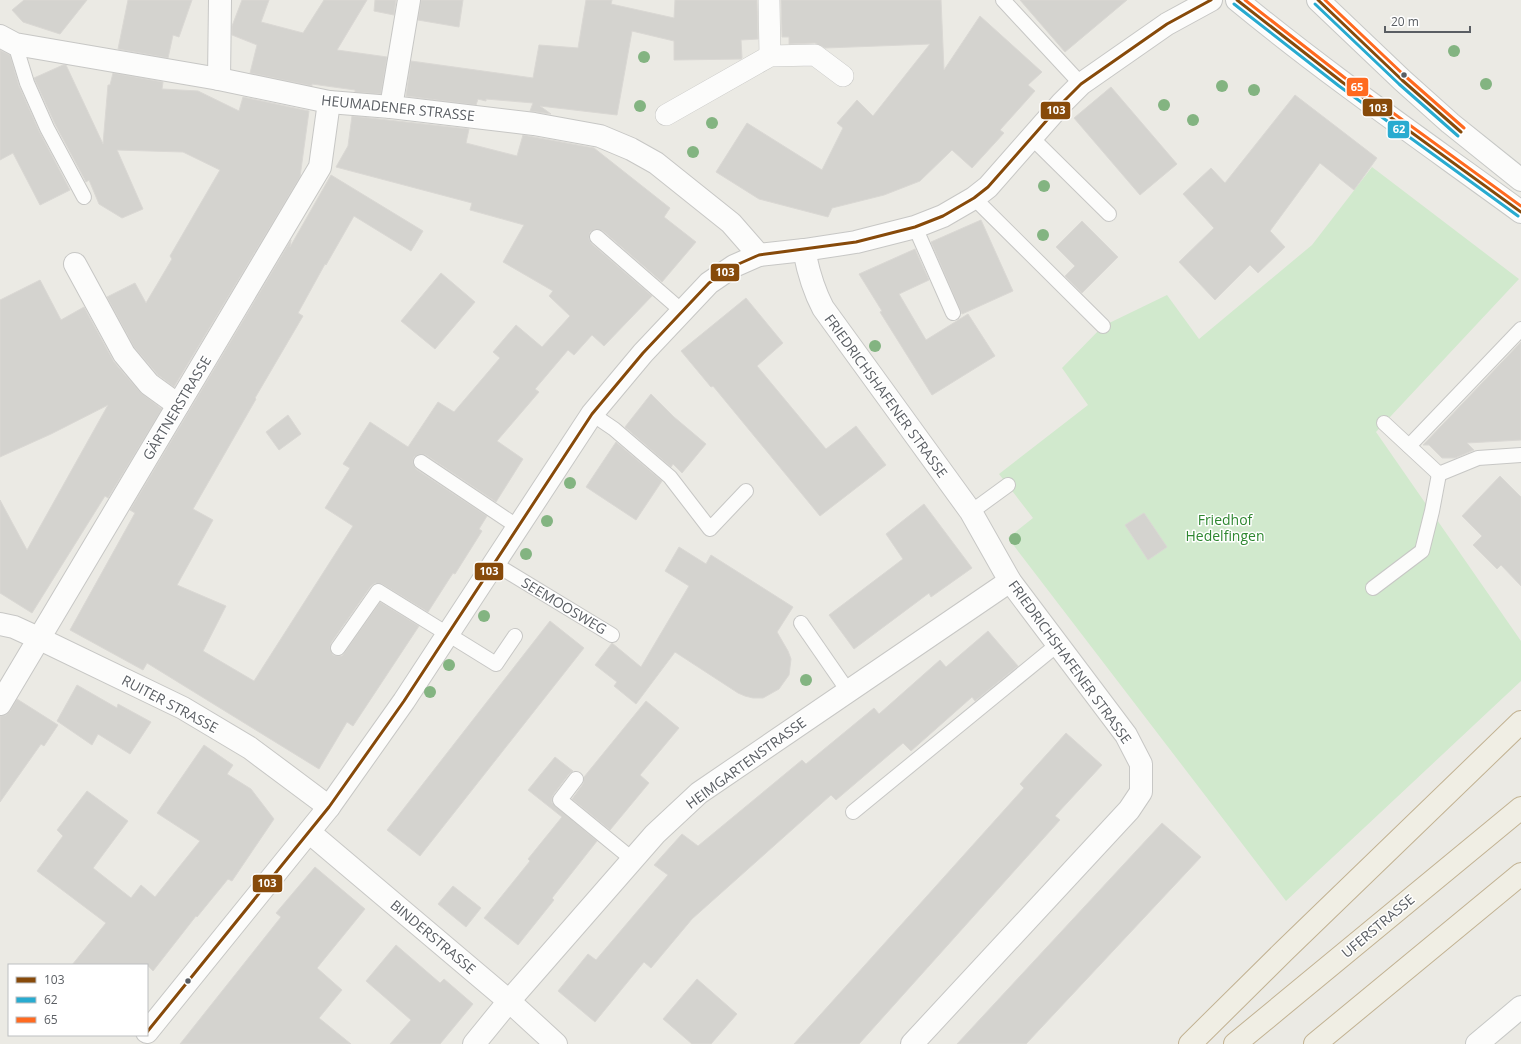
<svg xmlns="http://www.w3.org/2000/svg" width="1521" height="1044" font-family="'Open Sans',sans-serif">
  <rect width="100%" height="100%" fill="#ebeae4"/>
  <polygon fill="#d1e9cd" points="1372,167 1519,279 1376,432 1521,641 1521,681 1286,901 1008,538 1033,518 999,474 1088,405 1062,368 1103,326 1167,295 1199,339 1312,245"/>
  <g fill="#d4d3cf" stroke="#dad8d4">
    <polygon points="24,0 87,0 60,34 23,22 12,10"/>
    <polygon points="128,0 192,0 179,37 173,35 168,58 118,49"/>
    <polygon points="242,0 269,0 261,22 303,33 324,0 367,0 337,50 387,57 381,94 355,92 355,90 312,84 312,86 250,73 257,45 232,35 232,26"/>
    <polygon points="375,0 396,0 394,15 374,11"/>
    <polygon points="421,0 463,0 459,27 418,20"/>
    <polygon points="586,0 612,0 611,4 674,18 675,0 757,0 758,39 741,40 742,58 741,59 674,60 674,41 632,31 617,115 540,106 551,114 530,111 533,103 486,99 486,101 478,99 476,105 406,96 411,61 533,78 539,45 578,48"/>
    <polygon points="781,0 941,0 944,70 980,16 1042,72 1028,85 1035,91 1000,130 1004,133 972,168 952,150 920,181 884,195 832,208 828,217 759,199 716,172 747,123 822,170 843,128 837,123 857,100 873,116 930,44 825,48 815,43 789,44 789,37 782,37"/>
    <polygon points="1020,0 1127,0 1065,52"/>
    <polygon points="0,50 10,55 19,86 39,131 70,190 40,205 13,153 0,160"/>
    <polygon points="63,65 66,65 103,144 108,85 110,85 113,73 163,82 162,89 198,91 239,111 243,97 309,111 300,177 174,387 158,375 134,347 107,297 135,283 146,303 172,259 170,256 220,170 183,152 117,150 143,209 122,218 99,204 89,180 86,182 55,124 34,78"/>
    <polygon points="1111,87 1177,164 1140,195 1074,118"/>
    <polygon points="1295,95 1377,158 1354,190 1320,163 1270,231 1285,247 1258,273 1250,265 1215,300 1179,262 1214,228 1183,194 1211,168 1225,183"/>
    <polygon points="352,116 469,129 466,143 517,156 523,135 594,148 670,208 664,217 696,242 662,282 603,231 595,229 590,232 589,239 591,243 652,296 604,346 592,335 574,355 568,350 535,389 539,392 497,441 523,459 496,502 426,455 421,454 414,457 413,462 416,469 487,516 479,529 482,531 455,574 453,573 428,612 382,584 375,583 371,586 331,643 330,648 333,655 338,656 342,656 380,602 419,626 353,726 347,722 319,769 147,663 143,670 70,630 135,513 130,510 291,240 290,247 331,175 423,231 411,251 354,216 326,265 325,264 298,313 303,316 255,398 256,399 193,509 213,520 177,585 226,606 203,651 254,681 353,526 325,508 350,468 343,464 370,422 408,447 438,402 454,412 500,358 493,352 516,325 542,347 570,316 549,296 553,291 503,262 524,225 470,210 472,203 336,167 348,146"/>
    <polygon points="981,220 1013,291 962,314 931,242"/>
    <polygon points="1082,221 1118,257 1082,293 1065,276 1075,266 1056,247"/>
    <polygon points="915,249 929,280 899,294 926,340 968,314 995,356 932,395 880,312 882,311 859,274"/>
    <polygon points="441,273 475,302 435,349 401,321"/>
    <polygon points="40,280 61,320 84,307 114,362 140,392 162,409 108,498 105,496 32,613 0,593 0,500 27,550 108,405 51,434 0,457 0,300"/>
    <polygon points="746,298 783,343 757,366 826,449 856,426 886,465 820,516 713,386 711,387 681,351"/>
    <polygon points="1521,342 1521,440 1467,443 1474,450 1455,458 1442,458 1429,445 1423,445"/>
    <polygon points="651,394 674,417 706,444 682,473 673,464 671,467 625,427"/>
    <polygon points="288,415 301,434 279,450 266,432"/>
    <polygon points="616,442 662,481 636,520 586,487"/>
    <polygon points="1500,476 1521,497 1521,586 1501,565 1497,569 1473,545 1482,536 1462,516"/>
    <polygon points="924,504 972,568 931,597 929,593 854,649 829,615 903,559 886,534"/>
    <polygon points="1144,513 1167,547 1148,560 1125,525"/>
    <polygon points="679,547 706,564 711,555 793,607 777,632 788,651 791,659 789,675 779,689 763,698 753,698 745,696 738,693 675,652 636,704 614,686 617,682 595,665 612,643 641,667 689,586 665,571"/>
    <polygon points="550,621 584,648 420,856 387,830"/>
    <polygon points="988,631 1018,666 975,701 972,697 911,751 903,743 836,800 831,795 692,919 651,968 644,962 595,1022 558,991 588,954 596,960 668,875 654,865 682,834 698,846 802,760 806,764 874,708 879,714 940,660 946,667"/>
    <polygon points="77,685 117,708 118,704 151,722 130,754 98,734 92,745 57,721"/>
    <polygon points="17,699 58,725 44,746 41,744 0,802 0,716 6,715 10,711"/>
    <polygon points="646,701 679,728 640,775 649,783 610,830 572,799 583,784 584,777"/>
    <polygon points="1066,733 1102,765 1055,816 1060,820 859,1044 794,1044 1024,788 1020,784"/>
    <polygon points="204,745 233,765 227,774 251,789 274,819 232,881 228,879 197,917 196,916 153,971 147,965 72,965 106,923 37,871 63,836 57,830 87,791 128,821 93,868 131,898 141,885 155,897 200,841 157,813"/>
    <polygon points="555,757 573,771 569,774 553,795 552,799 552,803 597,841 552,898 554,900 518,945 484,918 530,861 528,859 562,817 528,790"/>
    <polygon points="1162,823 1201,857 1026,1044 957,1044"/>
    <polygon points="315,867 365,909 317,968 342,990 319,1018 351,1044 180,1044 281,917 276,913"/>
    <polygon points="453,886 481,908 466,927 438,904"/>
    <polygon points="396,945 440,983 444,979 473,1004 440,1044 390,1044 411,1020 366,981"/>
    <polygon points="697,979 737,1014 711,1044 692,1044 663,1019"/>
  </g>
  <g fill="none" stroke-linecap="round" stroke-linejoin="round">
    <defs>
      <g id="service">
        <polyline points="1003,0 1081,84"/>
        <polyline points="15,44 27,83 47,128 84,197"/>
        <polyline points="1031,137 1109,214"/>
        <polyline points="974,198 1103,326"/>
        <polyline points="915,227 953,313"/>
        <polyline points="597,237 682,311"/>
        <polyline points="592,414 614,429 670,477 710,529 746,491"/>
        <polyline points="1384,423 1439,474 1478,458 1521,455"/>
        <polyline points="1409,446 1521,329"/>
        <polyline points="421,462 518,527"/>
        <polyline points="971,512 1008,485"/>
        <polyline points="495,564 612,635"/>
        <polyline points="1373,588 1422,551 1432,511 1439,474"/>
        <polyline points="801,623 848,691"/>
        <polyline points="338,648 378,591 496,664 515,636"/>
        <polyline points="576,779 560,800 632,859"/>
        <polyline points="853,812 1057,645"/>
      </g>
      <g id="pedestrian">
        <polyline points="769,0 770,56"/>
        <polyline points="666,115 770,56 815,55 843,76"/>
      </g>
      <g id="minor">
        <polyline points="0,36 15,44 219,79 329,102 391,107 534,124 600,136 631,149 656,163 731,223 759,255"/>
        <polyline points="219,79 220,0"/>
        <polyline points="391,107 409,0"/>
        <path d="M804,250C808,271 813,289 823,308L971,512L1010,581L1126,735L1141,764V792L1129,810L912,1044"/>
        <polyline points="75,264 124,354 149,384 178,405"/>
        <polyline points="0,624 14,627 38,638 183,708 250,748 329,807"/>
        <polyline points="0,704 320,167 329,102"/>
        <polyline points="309,832 509,1001 556,1044"/>
        <polyline points="147,1032 329,807 404,701 592,414 643,353 709,283 734,266 759,255 804,250 856,242 915,227 943,216 974,198 988,187 1062,103 1081,84 1167,24 1211,0"/>
        <polyline points="474,1044 509,1001 655,834 699,793 1010,581"/>
      </g>
      <g id="secondary">
        <path d="M1237,0C1328,75 1425,142 1521,212"/>
        <polyline points="1318,0 1402,80 1450,123 1521,180"/>
        <polyline points="1477,1044 1521,1007"/>
      </g>
      <g id="trunk">
        <polyline points="1190,1044 1285,950 1521,722"/>
        <polyline points="1235,1044 1521,808"/>
        <polyline points="1315,1044 1521,874"/>
      </g>
    </defs>
    <use href="#service" stroke="#c7c7c5" stroke-width="16"/>
    <use href="#pedestrian" stroke="#c7c7c5" stroke-width="22"/>
    <use href="#minor" stroke="#c7c7c5" stroke-width="24"/>
    <use href="#secondary" stroke="#c7c8c6" stroke-width="24"/>
    <use href="#trunk" stroke="#c2b292" stroke-width="24"/>
    <use href="#service" stroke="#fcfcfb" stroke-width="14"/>
    <use href="#pedestrian" stroke="#fcfcfb" stroke-width="21"/>
    <use href="#minor" stroke="#fcfcfb" stroke-width="22"/>
    <use href="#secondary" stroke="#fcfcfb" stroke-width="22"/>
    <use href="#trunk" stroke="#f0eee4" stroke-width="22"/>
    <defs>
      <g id="bus-1">
        <polyline points="1237,0 1342,82 1521,212"/>
        <polyline points="1318,0 1402,80 1461,132"/>
        <polyline points="147,1032 329,807 404,701 592,414 643,353 709,283 734,266 759,255 856,242 915,227 943,216 974,198 988,187 1062,103 1081,84 1167,24 1211,0"/>
      </g>
      <g id="bus-2">
        <polyline points="1234,4 1339,86 1518,216"/>
        <polyline points="1315,4 1399,84 1458,136"/>
      </g>
      <g id="bus-3">
        <polyline points="1245,0 1345,78 1521,206"/>
        <polyline points="1325,0 1405,76 1464,128"/>
      </g>
    </defs>
    <use href="#bus-1" stroke="#fff" stroke-width="6"/>
    <use href="#bus-2" stroke="#fff" stroke-width="6"/>
    <use href="#bus-3" stroke="#fff" stroke-width="6"/>
    <use href="#bus-1" stroke="#874a0a" stroke-width="3"/>
    <use href="#bus-2" stroke="#28abd0" stroke-width="3"/>
    <use href="#bus-3" stroke="#ff6a20" stroke-width="3"/>
  </g>
  <g fill="#83b481">
    <circle cx="1454" cy="51" r="6"/>
    <circle cx="644" cy="57" r="6"/>
    <circle cx="1486" cy="84" r="6"/>
    <circle cx="1222" cy="86" r="6"/>
    <circle cx="1254" cy="90" r="6"/>
    <circle cx="1164" cy="105" r="6"/>
    <circle cx="640" cy="106" r="6"/>
    <circle cx="1193" cy="120" r="6"/>
    <circle cx="712" cy="123" r="6"/>
    <circle cx="693" cy="152" r="6"/>
    <circle cx="1044" cy="186" r="6"/>
    <circle cx="1043" cy="235" r="6"/>
    <circle cx="875" cy="346" r="6"/>
    <circle cx="570" cy="483" r="6"/>
    <circle cx="547" cy="521" r="6"/>
    <circle cx="1015" cy="539" r="6"/>
    <circle cx="526" cy="554" r="6"/>
    <circle cx="484" cy="616" r="6"/>
    <circle cx="449" cy="665" r="6"/>
    <circle cx="806" cy="680" r="6"/>
    <circle cx="430" cy="692" r="6"/>
  </g>
  <g fill="#5a5e63" stroke="#fff" stroke-width="1.5">
    <circle cx="1404" cy="75" r="3.5"/>
    <circle cx="188" cy="981" r="3.5"/>
  </g>
  <g text-anchor="middle" stroke-width="3" stroke-linejoin="round" paint-order="stroke">
    <g font-size="14" fill="#5a5e63" stroke="#fff">
      <text transform="translate(398 108) rotate(6)" y="5">HEUMADENER STRASSE</text>
      <text transform="translate(886 396) rotate(54)" y="5">FRIEDRICHSHAFENER STRASSE</text>
      <text transform="translate(177 408) rotate(-59)" y="5">GÄRTNERSTRASSE</text>
      <text transform="translate(564 606) rotate(31)" y="5">SEEMOOSWEG</text>
      <text transform="translate(1070 662) rotate(54)" y="5">FRIEDRICHSHAFENER STRASSE</text>
      <text transform="translate(170 704) rotate(28)" y="5">RUITER STRASSE</text>
      <text transform="translate(746 763) rotate(-36)" y="5">HEIMGARTENSTRASSE</text>
      <text transform="translate(1378 926) rotate(-40)" y="5">UFERSTRASSE</text>
      <text transform="translate(433 937) rotate(40)" y="5">BINDERSTRASSE</text>
    </g>
    <g font-size="14" fill="#2e8730" stroke="#fff">
      <text x="1225" y="525">Friedhof<tspan x="1225" dy="16">Hedelfingen</tspan></text>
    </g>
  </g>
  <g stroke="#fff" stroke-width="1.5">
    <rect x="1346" y="77" width="23" height="20" rx="4" fill="#ff6a20"/>
    <rect x="1362" y="98" width="31" height="19" rx="4" fill="#874a0a"/>
    <rect x="1040" y="101" width="31" height="19" rx="4" fill="#874a0a"/>
    <rect x="1387" y="120" width="23" height="19" rx="4" fill="#28abd0"/>
    <rect x="710" y="263" width="30" height="19" rx="4" fill="#874a0a"/>
    <rect x="474" y="562" width="30" height="19" rx="4" fill="#874a0a"/>
    <rect x="252" y="874" width="31" height="19" rx="4" fill="#874a0a"/>
  </g>
  <g font-size="11" text-anchor="middle" font-weight="bold" fill="#fff">
    <text x="1357" y="91">65</text>
    <text x="1378" y="112">103</text>
    <text x="1056" y="114">103</text>
    <text x="1399" y="133">62</text>
    <text x="725" y="276">103</text>
    <text x="489" y="575">103</text>
    <text x="267" y="887">103</text>
  </g>
  <rect x="8" y="964" width="140" height="72" fill="#ffffff" stroke="#bdbfc1"/>
  <rect x="16" y="977" width="20" height="6" fill="#874a0a" stroke="#bdbfc1"/>
  <text x="44" y="984" font-size="12" fill="#5a5e63">103</text>
  <rect x="16" y="997" width="20" height="6" fill="#28abd0" stroke="#bdbfc1"/>
  <text x="44" y="1004" font-size="12" fill="#5a5e63">62</text>
  <rect x="16" y="1017" width="20" height="6" fill="#ff6a20" stroke="#bdbfc1"/>
  <text x="44" y="1024" font-size="12" fill="#5a5e63">65</text>
  <path d="M1385 26v6h85v-6" fill="none" stroke="#5a5e63" stroke-width="2"/>
  <text x="1391" y="26" font-size="12" fill="#5a5e63" stroke="#ffffff" stroke-width="3" paint-order="stroke">20 m</text>
</svg>
